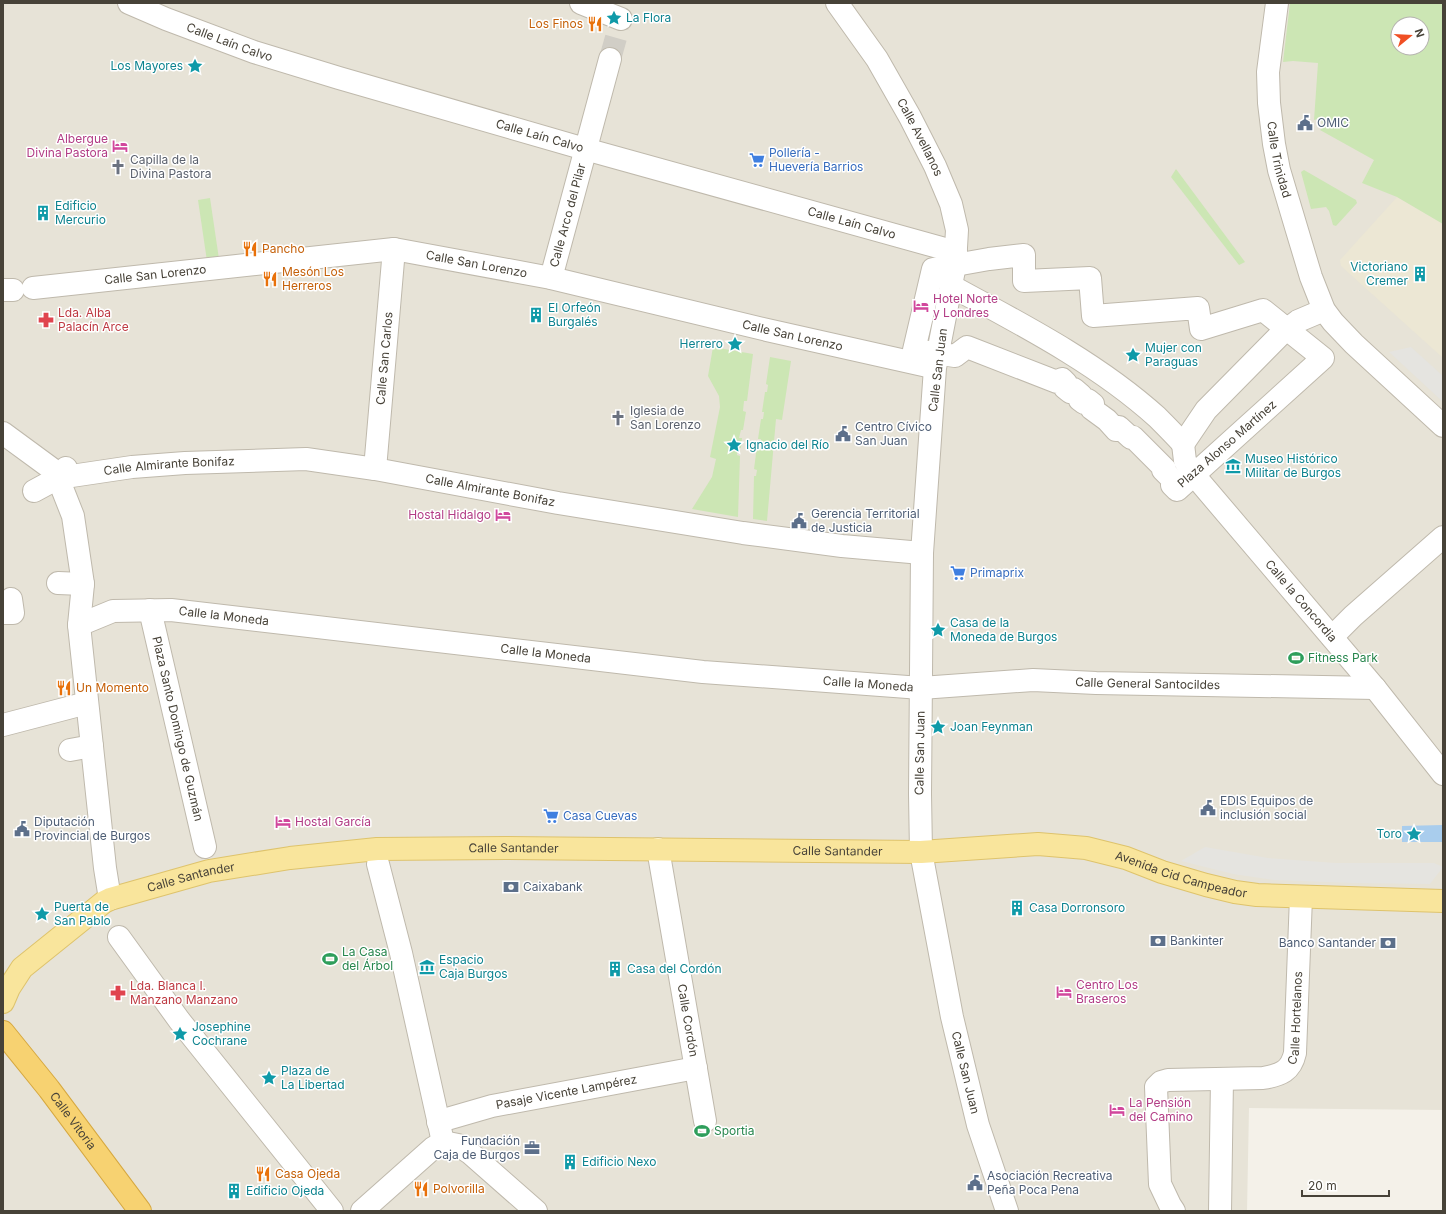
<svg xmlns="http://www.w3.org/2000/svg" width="1446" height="1214" font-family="Inter,sans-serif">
  <rect width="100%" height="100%" fill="#f4f1e9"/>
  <path fill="#e7e3d7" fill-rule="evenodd" d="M3,3H1443V1110L1249,1108L1247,1211H3ZM1398,24H1422V48H1398Z"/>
  <polygon fill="#ece7d4" points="1397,197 1443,224 1443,358 1341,266 1340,260"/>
  <g fill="#cce6b4" fill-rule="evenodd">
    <path d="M1290,3H1443V224L1397,197L1362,183L1374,160L1320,130L1323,127L1322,121L1318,119L1314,120L1318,63L1293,61L1283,62ZM1398,24H1422V48H1398Z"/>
    <polygon points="1176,169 1245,262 1239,265 1171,177"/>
    <polygon points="1304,170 1356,200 1357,203 1336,226 1333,225 1329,211 1326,207 1311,209 1301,172"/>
    <polygon points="210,198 219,259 207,261 198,200"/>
    <polygon points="713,347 753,354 747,401 744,401 743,411 746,412 743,430 741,430 739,438 742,438 741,448 738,448 737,455 740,456 738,517 692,509 712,477 716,459 710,457 720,407 719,396 708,376"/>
    <polygon points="770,357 791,361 782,420 776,419 767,521 753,519 754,476 756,476 757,470 754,469 757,446 760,446 761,439 758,439 761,419 763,419 764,412 762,412 765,392 767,392 768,385 766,384"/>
  </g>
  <g fill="#e5e4e0">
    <polygon points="1411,347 1443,376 1443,402 1389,352"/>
    <polygon points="1205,847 1268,858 1335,863 1434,863 1443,867 1430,884 1353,883 1274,880 1233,874 1181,861"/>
  </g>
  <polygon fill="#a9cded" points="1443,825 1443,842 1402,842 1402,826"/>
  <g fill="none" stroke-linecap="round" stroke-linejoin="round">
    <polyline stroke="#d1cec6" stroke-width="22" stroke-dasharray="22 11" stroke-linecap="butt" points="610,59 619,27"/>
    <defs>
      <g id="minor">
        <path id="s1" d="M129,3L166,19L254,52L339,78L585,149L956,252"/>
        <polyline points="581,3 621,19"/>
        <path id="s2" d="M837,3L877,59L910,117L935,166L951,204L957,230L955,265L935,368L922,553L920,794L921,852L952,1017L978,1125L1007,1211"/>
        <path id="s3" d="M1277,3L1268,72L1269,103L1274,144L1279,170L1296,227L1311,277L1324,310L1333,322L1354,344L1443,426"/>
        <polygon points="1024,255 1024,281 1090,278 1093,316 1198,308 1201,329 1263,310 1323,358 1177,490 1172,485 1175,482 1163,470 1165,469 1133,437 1131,438 1119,427 1116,430 1107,420 1092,409 1093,404 1088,400 1084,403 1080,400 1081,395 1074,389 1071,389 1070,392 1065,388 1067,386 1066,383 1062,379 1057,382 967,347 955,356 914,350 933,269 989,259"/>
        <path id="s4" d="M551,278L610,59"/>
        <path d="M951,286C1023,325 1097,363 1157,417C1166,426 1175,435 1183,444"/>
        <path id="s5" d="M33,288L394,249L551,278L767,330L932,367"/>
        <polyline points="3,290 13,290"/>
        <polyline points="3,433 52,469 58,478 73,516 83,584 79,625 105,868 110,899"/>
        <path id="s6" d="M1183,444L1185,461L1194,475L1375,688L1443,774"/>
        <polyline points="1183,444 1206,410 1281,334 1298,321 1324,310"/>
        <path id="s7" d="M375,469L394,249"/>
        <path id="s8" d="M58,478L132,467L185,463L306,459L375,469L558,503L743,533L842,546L922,553"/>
        <polyline points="34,491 58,478 66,468"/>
        <polyline points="58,583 83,584"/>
        <path id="s9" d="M150,610L205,847"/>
        <polyline points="3,613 13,613 11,599"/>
        <path id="s10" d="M79,625L113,611L171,610L703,672L921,688L1033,680L1096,683L1375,688"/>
        <polyline points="1332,637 1353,616 1443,537"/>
        <polyline points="3,725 87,703"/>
        <polyline points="70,750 92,746"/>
        <path id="s11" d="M658,849L705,1121"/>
        <polyline points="378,864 401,953 443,1142"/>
        <polyline points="119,937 179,1020 332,1211"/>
        <path id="s12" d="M438,1122L447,1119L492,1106L696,1068"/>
        <polyline points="443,1142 458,1145 470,1153 536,1211"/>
        <polyline points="362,1211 433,1148 443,1142"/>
        <path id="s13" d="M1174,1211L1170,1205L1160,1184L1156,1087L1161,1082L1168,1080L1263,1078C1281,1075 1291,1071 1295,1053L1301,897"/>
        <polyline points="1220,1211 1222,1079"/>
      </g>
      <g id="major">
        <path id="s14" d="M3,1002L9,988L22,968L104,902L110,899L209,871L290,858L377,849L506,848L921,852L1038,844L1086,848L1126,858L1162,872L1206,885L1235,892L1257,895L1443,901"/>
      </g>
      <g id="highway">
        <path id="s15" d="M3,1032L49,1089L140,1211"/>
      </g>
    </defs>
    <use href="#minor" stroke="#bfb9ac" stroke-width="24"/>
    <use href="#major" stroke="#dec36c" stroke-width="24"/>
    <use href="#highway" stroke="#d6a840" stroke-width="24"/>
    <use href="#minor" stroke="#fff" stroke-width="22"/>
    <use href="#major" stroke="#f9e59c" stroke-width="22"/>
    <use href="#highway" stroke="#f7d271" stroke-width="22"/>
  </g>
  <defs>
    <symbol id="sight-bare" viewBox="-9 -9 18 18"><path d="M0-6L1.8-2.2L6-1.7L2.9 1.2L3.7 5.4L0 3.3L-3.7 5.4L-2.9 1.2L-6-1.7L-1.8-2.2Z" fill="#0f9aa8" stroke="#fff" stroke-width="2.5" paint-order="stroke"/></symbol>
    <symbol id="restaurant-bare" viewBox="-9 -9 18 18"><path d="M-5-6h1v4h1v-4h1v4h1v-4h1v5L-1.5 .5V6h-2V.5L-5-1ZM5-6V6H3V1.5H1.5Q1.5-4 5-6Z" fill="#e8710a" stroke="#fff" stroke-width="2.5" paint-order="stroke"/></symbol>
    <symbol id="civic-bare" viewBox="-9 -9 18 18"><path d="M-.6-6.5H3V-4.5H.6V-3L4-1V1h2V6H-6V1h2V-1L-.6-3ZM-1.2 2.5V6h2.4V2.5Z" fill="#5c6f8a" stroke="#fff" stroke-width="2.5" paint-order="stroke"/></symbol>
    <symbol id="hotel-bare" viewBox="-9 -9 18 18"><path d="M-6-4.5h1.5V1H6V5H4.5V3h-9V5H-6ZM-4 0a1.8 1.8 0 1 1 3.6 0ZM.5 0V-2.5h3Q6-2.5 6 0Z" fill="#d1479c" stroke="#fff" stroke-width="2.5" paint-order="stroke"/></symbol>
    <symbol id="supermarket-bare" viewBox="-9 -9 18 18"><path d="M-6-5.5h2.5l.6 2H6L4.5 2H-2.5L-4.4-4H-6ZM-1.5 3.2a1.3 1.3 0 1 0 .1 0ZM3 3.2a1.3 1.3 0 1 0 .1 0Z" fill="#3f7fe0" stroke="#fff" stroke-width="2.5" paint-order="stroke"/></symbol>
    <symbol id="church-bare" viewBox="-9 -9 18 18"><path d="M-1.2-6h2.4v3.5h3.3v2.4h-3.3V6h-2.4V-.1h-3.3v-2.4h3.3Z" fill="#6b7280" stroke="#fff" stroke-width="2.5" paint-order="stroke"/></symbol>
    <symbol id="building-bare" viewBox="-9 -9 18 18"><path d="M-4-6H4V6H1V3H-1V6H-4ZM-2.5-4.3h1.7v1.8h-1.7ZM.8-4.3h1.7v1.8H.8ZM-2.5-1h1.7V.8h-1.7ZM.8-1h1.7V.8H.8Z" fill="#0f9aa8" stroke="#fff" stroke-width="2.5" paint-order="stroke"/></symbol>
    <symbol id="pharmacy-bare" viewBox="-9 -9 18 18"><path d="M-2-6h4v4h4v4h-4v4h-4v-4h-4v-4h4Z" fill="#e0444e" stroke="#fff" stroke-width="2.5" paint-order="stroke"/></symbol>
    <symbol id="museum-bare" viewBox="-9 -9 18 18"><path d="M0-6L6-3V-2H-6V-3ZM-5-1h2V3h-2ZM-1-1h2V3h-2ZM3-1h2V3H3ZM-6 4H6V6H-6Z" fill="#0f9aa8" stroke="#fff" stroke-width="2.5" paint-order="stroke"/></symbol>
    <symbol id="stadium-bare" viewBox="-9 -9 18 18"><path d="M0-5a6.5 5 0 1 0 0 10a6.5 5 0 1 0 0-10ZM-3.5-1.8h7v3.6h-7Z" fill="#2e9e5b" stroke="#fff" stroke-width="2.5" paint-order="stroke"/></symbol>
    <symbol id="bank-bare" viewBox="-9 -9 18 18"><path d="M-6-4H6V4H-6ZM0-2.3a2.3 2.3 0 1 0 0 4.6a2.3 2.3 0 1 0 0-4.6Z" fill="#5c6f8a" stroke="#fff" stroke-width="2.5" paint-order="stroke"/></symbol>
    <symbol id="office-bare" viewBox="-9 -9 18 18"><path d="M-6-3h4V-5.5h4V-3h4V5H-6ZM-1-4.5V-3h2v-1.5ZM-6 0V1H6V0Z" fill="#5c6f8a" stroke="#fff" stroke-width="2.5" paint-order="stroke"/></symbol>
  </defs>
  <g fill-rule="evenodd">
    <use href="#sight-bare" x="603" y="7" width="22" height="22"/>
    <use href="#restaurant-bare" x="584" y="13" width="22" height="22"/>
    <use href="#sight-bare" x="184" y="55" width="22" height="22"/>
    <use href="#civic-bare" x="1294" y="112" width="22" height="22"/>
    <use href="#hotel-bare" x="109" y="135" width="22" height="22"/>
    <use href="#supermarket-bare" x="746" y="149" width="22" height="22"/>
    <use href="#church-bare" x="107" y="156" width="22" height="22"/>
    <use href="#building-bare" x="32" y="202" width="22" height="22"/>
    <use href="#restaurant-bare" x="239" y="238" width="22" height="22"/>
    <use href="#building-bare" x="1409" y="263" width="22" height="22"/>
    <use href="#restaurant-bare" x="259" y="268" width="22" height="22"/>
    <use href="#hotel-bare" x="910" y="295" width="22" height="22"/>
    <use href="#building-bare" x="525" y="304" width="22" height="22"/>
    <use href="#pharmacy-bare" x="35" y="309" width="22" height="22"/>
    <use href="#sight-bare" x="724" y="333" width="22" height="22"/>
    <use href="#sight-bare" x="1122" y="344" width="22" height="22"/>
    <use href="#church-bare" x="607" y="407" width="22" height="22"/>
    <use href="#civic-bare" x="832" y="423" width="22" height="22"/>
    <use href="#sight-bare" x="723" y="434" width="22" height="22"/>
    <use href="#museum-bare" x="1222" y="455" width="22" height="22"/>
    <use href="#hotel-bare" x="492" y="504" width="22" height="22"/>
    <use href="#civic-bare" x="788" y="510" width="22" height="22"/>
    <use href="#supermarket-bare" x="947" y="562" width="22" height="22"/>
    <use href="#sight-bare" x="927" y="619" width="22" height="22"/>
    <use href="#stadium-bare" x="1285" y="647" width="22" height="22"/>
    <use href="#restaurant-bare" x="53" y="677" width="22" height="22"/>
    <use href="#sight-bare" x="927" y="716" width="22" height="22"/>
    <use href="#civic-bare" x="1197" y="797" width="22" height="22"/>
    <use href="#supermarket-bare" x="540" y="805" width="22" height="22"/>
    <use href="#hotel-bare" x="272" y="811" width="22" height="22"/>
    <use href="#civic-bare" x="11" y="818" width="22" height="22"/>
    <use href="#sight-bare" x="1403" y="823" width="22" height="22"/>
    <use href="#bank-bare" x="500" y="876" width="22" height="22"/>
    <use href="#building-bare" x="1006" y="897" width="22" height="22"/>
    <use href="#sight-bare" x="31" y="903" width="22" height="22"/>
    <use href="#bank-bare" x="1147" y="930" width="22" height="22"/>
    <use href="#bank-bare" x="1377" y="932" width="22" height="22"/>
    <use href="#stadium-bare" x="319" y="948" width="22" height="22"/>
    <use href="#museum-bare" x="416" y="956" width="22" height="22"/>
    <use href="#building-bare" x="604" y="958" width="22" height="22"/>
    <use href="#hotel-bare" x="1053" y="981" width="22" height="22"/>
    <use href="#pharmacy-bare" x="107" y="982" width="22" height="22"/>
    <use href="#sight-bare" x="169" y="1023" width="22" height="22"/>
    <use href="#sight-bare" x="258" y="1067" width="22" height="22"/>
    <use href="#hotel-bare" x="1106" y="1099" width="22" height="22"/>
    <use href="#stadium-bare" x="691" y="1120" width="22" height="22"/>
    <use href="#office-bare" x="521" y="1137" width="22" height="22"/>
    <use href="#building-bare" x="559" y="1151" width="22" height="22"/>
    <use href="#restaurant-bare" x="252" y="1163" width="22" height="22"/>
    <use href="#civic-bare" x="964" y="1172" width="22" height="22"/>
    <use href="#restaurant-bare" x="410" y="1178" width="22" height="22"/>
    <use href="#building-bare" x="223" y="1180" width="22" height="22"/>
  </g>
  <g text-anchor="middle" stroke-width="3" stroke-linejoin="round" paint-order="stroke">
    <g font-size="12" fill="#0d838f" stroke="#fff" text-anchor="start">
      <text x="626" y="22">La Flora</text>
      <text x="183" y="70" text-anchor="end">Los Mayores</text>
      <text x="55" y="210">Edificio<tspan x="55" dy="14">Mercurio</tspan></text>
      <text x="1408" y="271" text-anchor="end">Victoriano<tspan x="1408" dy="14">Cremer</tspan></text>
      <text x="548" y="312">El Orfeón<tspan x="548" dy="14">Burgalés</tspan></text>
      <text x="723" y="348" text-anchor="end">Herrero</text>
      <text x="1145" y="352">Mujer con<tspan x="1145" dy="14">Paraguas</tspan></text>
      <text x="746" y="449">Ignacio del Río</text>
      <text x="1245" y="463">Museo Histórico<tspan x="1245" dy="14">Militar de Burgos</tspan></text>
      <text x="950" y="627">Casa de la<tspan x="950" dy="14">Moneda de Burgos</tspan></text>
      <text x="950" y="731">Joan Feynman</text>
      <text x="1402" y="838" text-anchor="end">Toro</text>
      <text x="54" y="911">Puerta de<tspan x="54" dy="14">San Pablo</tspan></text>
      <text x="1029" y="912">Casa Dorronsoro</text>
      <text x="439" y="964">Espacio<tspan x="439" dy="14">Caja Burgos</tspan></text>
      <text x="627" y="973">Casa del Cordón</text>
      <text x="192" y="1031">Josephine<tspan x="192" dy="14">Cochrane</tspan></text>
      <text x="281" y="1075">Plaza de<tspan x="281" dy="14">La Libertad</tspan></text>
      <text x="582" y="1166">Edificio Nexo</text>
      <text x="246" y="1195">Edificio Ojeda</text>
    </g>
    <g font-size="12" fill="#c56008" stroke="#fff" text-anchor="start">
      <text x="583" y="28" text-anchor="end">Los Finos</text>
      <text x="262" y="253">Pancho</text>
      <text x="282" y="276">Mesón Los<tspan x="282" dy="14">Herreros</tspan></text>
      <text x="76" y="692">Un Momento</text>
      <text x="275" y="1178">Casa Ojeda</text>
      <text x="433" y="1193">Polvorilla</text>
    </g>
    <g font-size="12" fill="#474238" stroke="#fff">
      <text dy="4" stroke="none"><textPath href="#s1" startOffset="108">Calle Laín Calvo</textPath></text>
      <text dy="4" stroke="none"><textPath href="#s1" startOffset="432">Calle Laín Calvo</textPath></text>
      <text dy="4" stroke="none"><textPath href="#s2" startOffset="158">Calle Avellanos</textPath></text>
      <text dy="4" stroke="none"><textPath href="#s3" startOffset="158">Calle Trinidad</textPath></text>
      <text dy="4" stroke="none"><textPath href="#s4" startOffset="65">Calle Arco del Pilar</textPath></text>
      <text dy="4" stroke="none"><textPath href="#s1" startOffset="756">Calle Laín Calvo</textPath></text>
      <text dy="4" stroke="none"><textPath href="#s5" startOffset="447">Calle San Lorenzo</textPath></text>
      <text dy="4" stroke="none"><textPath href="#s5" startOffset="123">Calle San Lorenzo</textPath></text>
      <text dy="4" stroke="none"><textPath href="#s5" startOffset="771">Calle San Lorenzo</textPath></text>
      <text dy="4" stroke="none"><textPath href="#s7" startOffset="111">Calle San Carlos</textPath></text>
      <text transform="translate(938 370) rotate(-83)" y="4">Calle San Juan</text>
      <text transform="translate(1227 444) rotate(-41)" y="4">Plaza Alonso Martínez</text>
      <text dy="4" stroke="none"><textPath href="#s8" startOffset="112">Calle Almirante Bonifaz</textPath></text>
      <text dy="4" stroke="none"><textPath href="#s8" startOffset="436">Calle Almirante Bonifaz</textPath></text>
      <text dy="4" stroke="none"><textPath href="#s6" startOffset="199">Calle la Concordia</textPath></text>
      <text dy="4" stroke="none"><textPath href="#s10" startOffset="148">Calle la Moneda</textPath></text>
      <text dy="4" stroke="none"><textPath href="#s10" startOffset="472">Calle la Moneda</textPath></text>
      <text dy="4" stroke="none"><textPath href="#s10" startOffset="796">Calle la Moneda</textPath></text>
      <text dy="4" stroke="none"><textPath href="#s10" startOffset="1076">Calle General Santocildes</textPath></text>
      <text dy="4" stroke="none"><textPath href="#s9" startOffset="122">Plaza Santo Domingo de Guzmán</textPath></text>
      <text transform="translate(920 753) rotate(-89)" y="4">Calle San Juan</text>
      <text dy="4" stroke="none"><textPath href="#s14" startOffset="560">Calle Santander</textPath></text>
      <text dy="4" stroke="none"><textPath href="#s14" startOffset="884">Calle Santander</textPath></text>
      <text dy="4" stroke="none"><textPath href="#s14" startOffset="1232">Avenida Cid Campeador</textPath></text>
      <text dy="4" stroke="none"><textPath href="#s14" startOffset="235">Calle Santander</textPath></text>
      <text dy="4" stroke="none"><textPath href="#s13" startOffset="316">Calle Hortelanos</textPath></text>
      <text dy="4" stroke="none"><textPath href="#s11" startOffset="174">Calle Cordón</textPath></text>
      <text dy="4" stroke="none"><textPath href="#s2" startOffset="1108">Calle San Juan</textPath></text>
      <text dy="4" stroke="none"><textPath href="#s12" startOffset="132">Pasaje Vicente Lampérez</textPath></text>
      <text dy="4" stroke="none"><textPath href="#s15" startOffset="113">Calle Vitoria</textPath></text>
    </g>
    <g font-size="12" fill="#4e5e75" stroke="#fff" text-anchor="start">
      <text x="1317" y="127">OMIC</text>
      <text x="855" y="431">Centro Cívico<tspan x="855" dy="14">San Juan</tspan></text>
      <text x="811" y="518">Gerencia Territorial<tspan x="811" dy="14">de Justicia</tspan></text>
      <text x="1220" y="805">EDIS Equipos de<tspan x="1220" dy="14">inclusión social</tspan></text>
      <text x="34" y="826">Diputación<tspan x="34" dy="14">Provincial de Burgos</tspan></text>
      <text x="523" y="891">Caixabank</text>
      <text x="1170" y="945">Bankinter</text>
      <text x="1376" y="947" text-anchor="end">Banco Santander</text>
      <text x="520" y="1145" text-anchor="end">Fundación<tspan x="520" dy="14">Caja de Burgos</tspan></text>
      <text x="987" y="1180">Asociación Recreativa<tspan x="987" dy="14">Peña Poca Pena</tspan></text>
    </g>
    <g font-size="12" fill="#b23c85" stroke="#fff" text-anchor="start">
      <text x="108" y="143" text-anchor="end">Albergue<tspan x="108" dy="14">Divina Pastora</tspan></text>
      <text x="933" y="303">Hotel Norte<tspan x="933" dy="14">y Londres</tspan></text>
      <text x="491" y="519" text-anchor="end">Hostal Hidalgo</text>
      <text x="295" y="826">Hostal García</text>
      <text x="1076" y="989">Centro Los<tspan x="1076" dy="14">Braseros</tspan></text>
      <text x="1129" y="1107">La Pensión<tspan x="1129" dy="14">del Camino</tspan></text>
    </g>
    <g font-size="12" fill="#366cbe" stroke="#fff" text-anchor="start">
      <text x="769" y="157">Pollería -<tspan x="769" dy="14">Huevería Barrios</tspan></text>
      <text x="970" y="577">Primaprix</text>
      <text x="563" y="820">Casa Cuevas</text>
    </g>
    <g font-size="12" fill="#5b616d" stroke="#fff" text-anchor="start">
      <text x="130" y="164">Capilla de la<tspan x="130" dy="14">Divina Pastora</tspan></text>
      <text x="630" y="415">Iglesia de<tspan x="630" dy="14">San Lorenzo</tspan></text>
    </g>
    <g font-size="12" fill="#be3a42" stroke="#fff" text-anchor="start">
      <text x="58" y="317">Lda. Alba<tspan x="58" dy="14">Palacín Arce</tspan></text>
      <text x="130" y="990">Lda. Blanca I.<tspan x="130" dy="14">Manzano Manzano</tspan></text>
    </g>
    <g font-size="12" fill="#27864d" stroke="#fff" text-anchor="start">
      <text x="1308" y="662">Fitness Park</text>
      <text x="342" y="956">La Casa<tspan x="342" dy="14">del Árbol</tspan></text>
      <text x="714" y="1135">Sportia</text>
    </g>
  </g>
  <rect width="1446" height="1214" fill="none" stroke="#474238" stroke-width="8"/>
  <g transform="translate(1410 36) rotate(72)"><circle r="19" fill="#ffffff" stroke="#b5b3af"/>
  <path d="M0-3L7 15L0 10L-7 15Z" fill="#f04f24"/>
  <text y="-6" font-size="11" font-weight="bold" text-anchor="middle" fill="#474238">N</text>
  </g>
  <path d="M1302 1190v6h87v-6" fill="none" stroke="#474238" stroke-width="2"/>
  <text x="1308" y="1190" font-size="12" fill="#474238" stroke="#ffffff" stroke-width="3" paint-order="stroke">20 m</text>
</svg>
